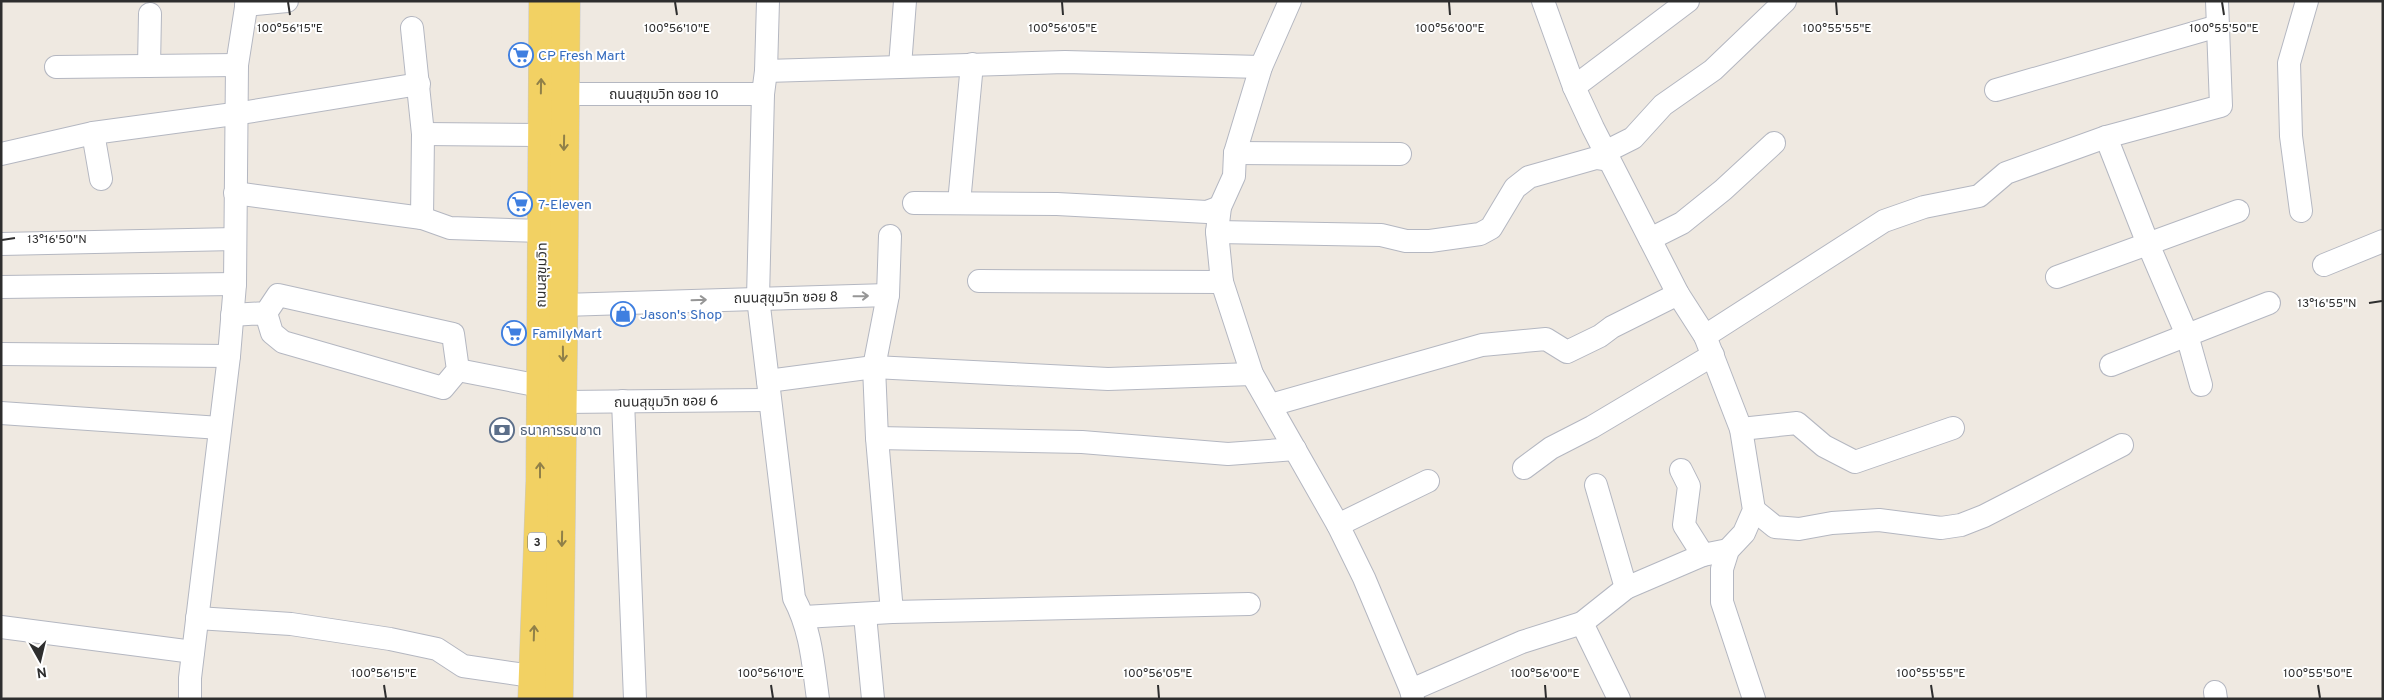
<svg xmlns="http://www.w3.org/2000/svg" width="2384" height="700" font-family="Overpass,'Noto Sans Thai',sans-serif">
  <rect width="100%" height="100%" fill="#efe9e1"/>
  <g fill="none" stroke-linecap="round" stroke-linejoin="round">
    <defs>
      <g id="minor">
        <path d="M768,1L766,71L763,94L758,298L794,598C811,630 813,663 818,699"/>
        <polyline points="1290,1 1261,67 1235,153 1234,176 1220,207 1217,232 1222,282 1252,374 1338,525 1364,578 1411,690 1413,699"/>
        <polyline points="1543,1 1574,87 1593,128 1678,294 1705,336 1741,429 1754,510 1744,533 1728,550 1722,569 1722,602 1754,699"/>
        <polyline points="246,5 287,1"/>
        <polyline points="412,28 423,134 422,218"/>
        <polyline points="149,66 150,14"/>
        <polyline points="900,66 905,1"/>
        <polyline points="56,67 237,65"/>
        <polyline points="766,71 1065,62 1261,67"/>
        <polyline points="1574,87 1688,1"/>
        <polyline points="1996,90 2218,26"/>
        <polyline points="565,94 763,94"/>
        <polyline points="423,134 541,135"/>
        <polyline points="2106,137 2148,244 2187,335 2201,385"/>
        <polyline points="1605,152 1633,138 1663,105 1713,70 1785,1"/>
        <polyline points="1235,153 1400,154"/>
        <polyline points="1,154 93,133"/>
        <polyline points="101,179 93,133 241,113 419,84"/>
        <polyline points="235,193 422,218 450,228 542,231"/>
        <polyline points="914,203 1057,204 1207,212 1220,207"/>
        <polyline points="959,203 972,64"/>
        <polyline points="2301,211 2291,136 2289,63 2307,1"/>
        <polyline points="1217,232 1381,235 1406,241 1430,241 1480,234 1491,228 1515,188 1529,177 1596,158 1609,160"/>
        <polyline points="890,236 888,295 874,367 877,438 892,612"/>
        <polyline points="1650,239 1682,223 1723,190 1774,143"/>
        <polyline points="1,244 235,239"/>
        <polyline points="2324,265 2383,241"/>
        <polyline points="2057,277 2238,211"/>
        <polyline points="979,281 1222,282"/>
        <polyline points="1,287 235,284"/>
        <polyline points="563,305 888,295"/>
        <polyline points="232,315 266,313 272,333 283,342 443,388 458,370 453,334 278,295 266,313"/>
        <polyline points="1705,336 1884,221 1924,207 1979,196 2006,173 2106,137 2221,106 2217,1"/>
        <polyline points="1,354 229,356"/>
        <polyline points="2111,365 2269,303"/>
        <polyline points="458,370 540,386"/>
        <polyline points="768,381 874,367 1108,379 1252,374"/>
        <polyline points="623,401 635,699"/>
        <polyline points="564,402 769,400"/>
        <polyline points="1271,405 1482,345 1546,339 1567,352 1600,336 1612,327 1678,294"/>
        <polyline points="1,413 220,428"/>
        <polyline points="1741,429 1797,423 1824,446 1855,462 1953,428"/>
        <polyline points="877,438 1082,442 1228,454 1295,449"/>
        <polyline points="1524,468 1551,448 1592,427 1713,355"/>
        <polyline points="1681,470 1689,486 1684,525 1703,555"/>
        <polyline points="1596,485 1626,588"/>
        <polyline points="1754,510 1775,527 1799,529 1832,523 1879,520 1941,528 1961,525 1984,516 2122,445"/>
        <polyline points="1338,525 1428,481"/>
        <polyline points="865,615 873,699"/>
        <polyline points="804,617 892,612 1249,604"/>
        <polyline points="197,618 291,624 390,639 437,649 463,666 532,676"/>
        <polyline points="1582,623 1619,699"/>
        <polyline points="1,627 193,652"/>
        <polyline points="1411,690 1522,642 1582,623 1626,588 1703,555 1728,550"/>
        <polyline points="2215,692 2216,699"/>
        <polyline points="190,699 190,678 229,356 235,284 237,65 247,1"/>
      </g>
      <g id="major">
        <polyline points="532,699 540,481 543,1"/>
        <path d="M559,699C563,466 564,234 566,1"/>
      </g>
    </defs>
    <use href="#minor" stroke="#b4b7c1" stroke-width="24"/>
    <use href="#major" stroke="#c9c9c9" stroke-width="29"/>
    <use href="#minor" stroke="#fff" stroke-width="22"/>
    <use href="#major" stroke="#f2d163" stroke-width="28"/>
  </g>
  <defs><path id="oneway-shaft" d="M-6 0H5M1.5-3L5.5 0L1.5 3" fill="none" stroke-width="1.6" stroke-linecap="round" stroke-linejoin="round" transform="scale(1.25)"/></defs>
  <g stroke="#908048">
    <use href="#oneway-shaft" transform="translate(541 86) rotate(-89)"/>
    <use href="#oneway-shaft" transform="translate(564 143) rotate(91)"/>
    <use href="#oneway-shaft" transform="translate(563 354) rotate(89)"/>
    <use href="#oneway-shaft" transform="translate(540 470) rotate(-90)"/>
    <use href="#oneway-shaft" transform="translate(562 539) rotate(91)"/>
    <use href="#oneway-shaft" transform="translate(534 633) rotate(-88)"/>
  </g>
  <g stroke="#969696">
    <use href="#oneway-shaft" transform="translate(861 296) rotate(-1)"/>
    <use href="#oneway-shaft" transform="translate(699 300) rotate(-2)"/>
  </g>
  <path fill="none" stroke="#2e2e2e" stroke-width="2" d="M288,2L290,15M675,2L677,15M1062,2L1063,15M1449,2L1450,15M1836,2L1837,15M2222,2L2224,15M2,240L15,238M2369,303L2382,301M384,685L386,698M771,685L773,698M1158,685L1159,698M1545,685L1546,698M1931,685L1933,698M2318,685L2320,698"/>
  <defs>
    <symbol id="supermarket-ring" viewBox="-11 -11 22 22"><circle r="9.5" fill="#fff" stroke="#3f7fe0" stroke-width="1.5"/><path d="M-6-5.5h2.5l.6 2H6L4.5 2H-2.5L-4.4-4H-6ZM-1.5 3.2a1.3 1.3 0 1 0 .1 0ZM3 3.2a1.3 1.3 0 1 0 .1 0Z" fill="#3f7fe0"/></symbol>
    <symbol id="shop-ring" viewBox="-11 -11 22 22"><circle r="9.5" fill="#fff" stroke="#3f7fe0" stroke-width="1.5"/><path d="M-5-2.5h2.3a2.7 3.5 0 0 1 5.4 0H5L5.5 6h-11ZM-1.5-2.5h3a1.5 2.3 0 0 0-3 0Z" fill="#3f7fe0"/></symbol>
    <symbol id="bank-ring" viewBox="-11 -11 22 22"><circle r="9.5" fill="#fff" stroke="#5c6f8a" stroke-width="1.5"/><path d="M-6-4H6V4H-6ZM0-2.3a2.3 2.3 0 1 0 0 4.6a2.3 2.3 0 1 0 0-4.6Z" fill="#5c6f8a"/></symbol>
  </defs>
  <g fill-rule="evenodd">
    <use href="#supermarket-ring" x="507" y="41" width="28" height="28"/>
    <use href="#supermarket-ring" x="506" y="190" width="28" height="28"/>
    <use href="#shop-ring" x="609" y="300" width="28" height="28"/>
    <use href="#supermarket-ring" x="500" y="319" width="28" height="28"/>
    <use href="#bank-ring" x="488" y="416" width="28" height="28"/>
  </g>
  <g text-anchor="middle" stroke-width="4" stroke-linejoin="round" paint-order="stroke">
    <rect fill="#fff" stroke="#6d6d6d" stroke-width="1" x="528" y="532.5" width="18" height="19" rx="4"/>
    <g font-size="12" font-weight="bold" fill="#2e2e2e">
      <text x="537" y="546">3</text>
    </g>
    <g font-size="14" fill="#366cbe" stroke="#fff" text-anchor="start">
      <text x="538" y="60">CP Fresh Mart</text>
      <text x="538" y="209">7-Eleven</text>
      <text x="640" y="319">Jason's Shop</text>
      <text x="532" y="338">FamilyMart</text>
    </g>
    <g font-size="14" fill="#2e2e2e" stroke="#fff">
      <text x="664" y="99">ถนนสุขุมวิท ซอย 10</text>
      <text transform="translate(541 275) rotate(-89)" y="5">ถนนสุขุมวิท</text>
      <text transform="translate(786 297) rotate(-1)" y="5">ถนนสุขุมวิท ซอย 8</text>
      <text transform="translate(666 401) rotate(-1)" y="5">ถนนสุขุมวิท ซอย 6</text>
    </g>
    <g font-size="14" fill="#4e5e75" stroke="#fff" text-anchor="start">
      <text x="520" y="435">ธนาคารธนชาต</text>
    </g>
  </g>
  <g font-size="12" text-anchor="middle" fill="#2e2e2e" stroke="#fff" stroke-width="4" stroke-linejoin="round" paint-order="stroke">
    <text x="290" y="32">100°56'15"E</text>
    <text x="677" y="32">100°56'10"E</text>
    <text x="1063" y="32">100°56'05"E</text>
    <text x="1450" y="32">100°56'00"E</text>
    <text x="1837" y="32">100°55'55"E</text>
    <text x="2224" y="32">100°55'50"E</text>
    <text x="57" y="243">13°16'50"N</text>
    <text x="2327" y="307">13°16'55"N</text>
    <text x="384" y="677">100°56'15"E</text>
    <text x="771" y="677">100°56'10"E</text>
    <text x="1158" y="677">100°56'05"E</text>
    <text x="1545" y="677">100°56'00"E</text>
    <text x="1931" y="677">100°55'55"E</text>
    <text x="2318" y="677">100°55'50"E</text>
  </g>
  <rect width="2384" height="700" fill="none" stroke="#2e2e2e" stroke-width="5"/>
  <g transform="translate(40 660) rotate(172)" stroke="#ffffff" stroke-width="4" paint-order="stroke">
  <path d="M0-4L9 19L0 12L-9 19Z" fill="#2e2e2e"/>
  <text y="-8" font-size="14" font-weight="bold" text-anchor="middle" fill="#2e2e2e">N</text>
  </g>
</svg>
